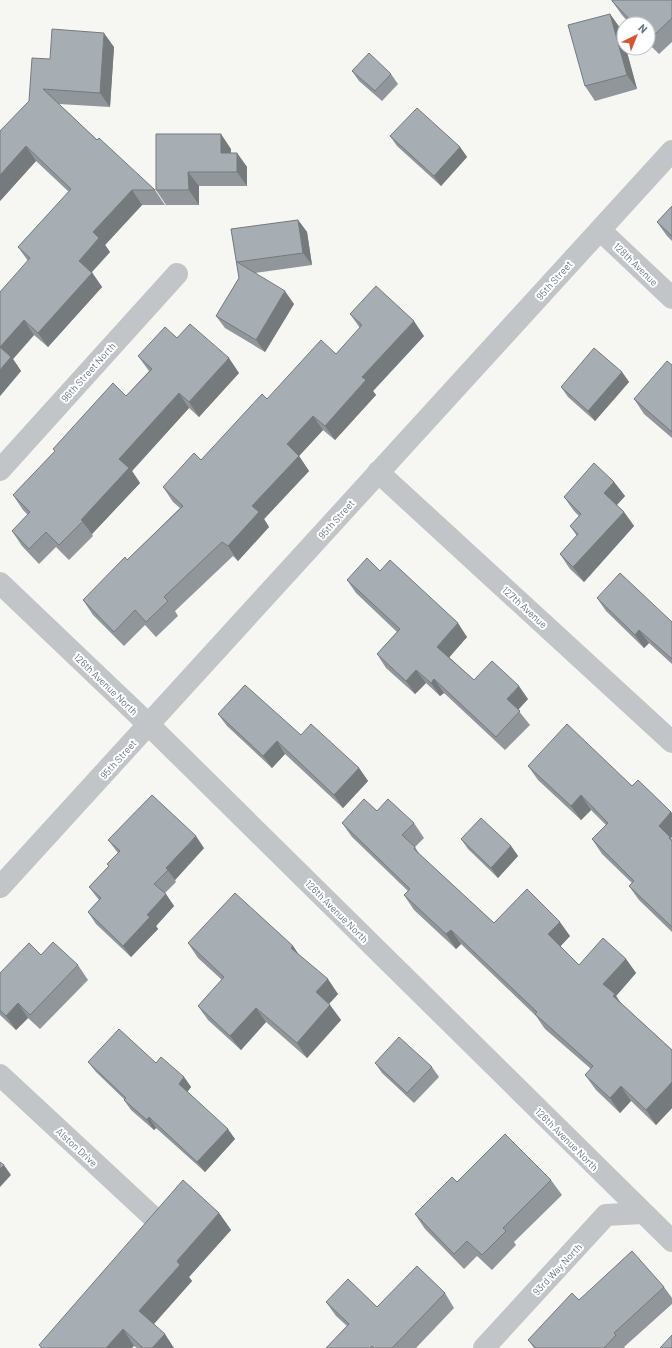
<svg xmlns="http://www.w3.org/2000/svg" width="672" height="1348" font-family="Barlow,sans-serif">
  <rect width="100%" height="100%" fill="#f6f6f3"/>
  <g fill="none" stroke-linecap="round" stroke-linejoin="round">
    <g stroke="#c1c5c8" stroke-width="22">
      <polyline points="600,230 672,298"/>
      <polyline points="0,470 177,274"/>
      <polyline points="378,472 672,742"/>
      <polyline points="0,583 149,725 672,1241"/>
      <polyline points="0,887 672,151"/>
      <polyline points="0,1075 154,1218"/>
      <polyline points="484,1348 606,1215 642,1213"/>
    </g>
  </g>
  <g fill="#90969a">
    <polygon points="672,0 672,42 659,54 648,43 648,24 630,24 622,15 612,1"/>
    <polygon points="610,14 620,28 637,89 595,101 585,86"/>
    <polygon points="114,47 110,107 59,104 97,140 155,190 165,205 142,205 105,245 110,252 92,272 102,287 48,347 34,335 13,359 21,371 0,396 0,292 28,261 18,247 69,192 36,161 0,201 29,101 50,59"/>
    <polygon points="352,71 391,74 398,84 382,101 359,81"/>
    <polygon points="156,134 231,149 231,153 237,153 247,167 247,186 199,186 199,205 166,205 156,190"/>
    <polygon points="390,136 460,147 467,157 441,186 397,146"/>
    <polygon points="672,206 672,241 667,236 657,222"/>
    <polygon points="298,220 307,232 312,265 255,273 294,304 265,352 225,328 216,316 239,278 231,229"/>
    <polygon points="350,314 424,336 373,391 376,395 335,440 323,430 299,456 309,471 264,519 269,527 238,561 233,556 175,611 178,616 156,637 145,625 124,646 93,615 83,600 127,560 180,508 173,502 163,487 201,460 267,399 336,354 360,328"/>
    <polygon points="177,338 239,373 199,417 189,408 132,471 140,483 92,534 93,536 69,560 56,547 39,564 22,546 12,531 28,515 23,510 13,495 55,452 53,449 126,396 149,371 138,356"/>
    <polygon points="672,365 672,438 644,414 634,399"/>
    <polygon points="622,372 629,382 595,421 568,397 561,387"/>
    <polygon points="614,482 625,496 617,505 624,512 634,526 584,582 570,569 560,554 577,536 570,526 579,516 574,511 564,497"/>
    <polygon points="380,571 467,637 449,657 474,680 528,699 518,710 530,725 505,750 444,693 440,696 426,683 415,694 386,668 377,654 397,632 356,593 347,580"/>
    <polygon points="597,598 672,622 672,664 649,643 644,648 606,611"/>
    <polygon points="218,714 301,735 359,768 368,781 343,808 285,754 272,768 227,726"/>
    <polygon points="528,766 632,786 638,780 672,813 672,837 671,838 672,839 672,932 639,900 629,886 632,883 602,854 592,839 606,825 591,810 581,820 538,780"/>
    <polygon points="377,811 414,823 424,838 415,847 420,855 494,923 570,936 560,946 579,965 626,959 636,973 616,996 620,1002 672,1050 672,1108 656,1125 631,1101 620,1113 596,1090 585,1075 591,1069 545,1029 536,1016 461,944 456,949 414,910 404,895 408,891 352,837 342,823"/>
    <polygon points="461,839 511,846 518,856 498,878 468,849"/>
    <polygon points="108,840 204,848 175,880 176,882 165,893 174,906 156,926 158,929 131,957 96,924 88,912 99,900 89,887 109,866 107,864 118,853"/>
    <polygon points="188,943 293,946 299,955 338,994 329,1004 341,1020 307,1058 266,1022 241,1050 208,1020 198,1006 222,980 198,958"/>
    <polygon points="41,955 78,965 88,980 40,1029 28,1018 16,1030 0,1015 0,973"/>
    <polygon points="88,1062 156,1063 184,1077 191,1087 187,1092 235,1139 205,1172 156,1128 154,1130 131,1110 124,1100 125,1100 96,1072"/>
    <polygon points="375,1063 432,1067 439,1077 414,1103 382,1073"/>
    <polygon points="551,1180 562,1195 514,1242 516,1245 492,1270 477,1256 464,1269 425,1229 415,1214 457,1182"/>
    <polygon points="219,1213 231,1230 189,1277 192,1281 154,1324 174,1348 137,1348 134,1346 132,1348 41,1348 39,1345"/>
    <polygon points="664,1287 672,1298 672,1304 624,1347 625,1348 534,1348 528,1340 579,1300"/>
    <polygon points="445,1293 454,1308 416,1348 326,1348 347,1326 336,1316 326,1302 377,1307"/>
  </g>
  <g fill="#757a7d">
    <polygon points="610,14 620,28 624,42 624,48 626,48 637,89 627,75"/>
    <polygon points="104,33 114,47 110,107 100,93"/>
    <polygon points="221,134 231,149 231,168 221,153"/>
    <polygon points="26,146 36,161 0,201 0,175"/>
    <polygon points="460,147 467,157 441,186 434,176"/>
    <polygon points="237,153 247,167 247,186 237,172"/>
    <polygon points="188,172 199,186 199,205 189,190"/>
    <polygon points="132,190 142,205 105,245 110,252 89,275 79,261 93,232"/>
    <polygon points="298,220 307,232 312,265 303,253"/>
    <polygon points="92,273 102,287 48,347 38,333"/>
    <polygon points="285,291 294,304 265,352 256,340"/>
    <polygon points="24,320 34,335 13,359 21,371 0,396 0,347"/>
    <polygon points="414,321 424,336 373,391 376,395 335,440 325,426 362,377"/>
    <polygon points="229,358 239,373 199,417 189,402"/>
    <polygon points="622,372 629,382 595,421 588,411"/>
    <polygon points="179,393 189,408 132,471 140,483 92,534 81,520 119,459"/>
    <polygon points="313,416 323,430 299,456 309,471 264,519 269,527 238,561 228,546 287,444"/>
    <polygon points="614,482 625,496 614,508 604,493"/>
    <polygon points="624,512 634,526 584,582 573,567"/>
    <polygon points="458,623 467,637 447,660 437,647"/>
    <polygon points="639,630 649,643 644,648 635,635"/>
    <polygon points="416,670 426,683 415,694 406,681"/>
    <polygon points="434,679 444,693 440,696 431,683"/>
    <polygon points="519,686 528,699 516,712 507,699"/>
    <polygon points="277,741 285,754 272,768 263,756"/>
    <polygon points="359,768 368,781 343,808 334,795"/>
    <polygon points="581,795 591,810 581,820 571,806"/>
    <polygon points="671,812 672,813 672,837 671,838 659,826"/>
    <polygon points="196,836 204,848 175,880 166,868"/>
    <polygon points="511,846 518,856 498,878 491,868"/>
    <polygon points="166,894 174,906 156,926 158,929 131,957 123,946 147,915"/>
    <polygon points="560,922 570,936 558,949 548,934"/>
    <polygon points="451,930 461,944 456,949 446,934"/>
    <polygon points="293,946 303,961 291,948"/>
    <polygon points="626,959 636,973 616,996 625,1009 603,984"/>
    <polygon points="328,979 338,994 326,1007 316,992"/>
    <polygon points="18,1003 28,1018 16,1030 6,1016"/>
    <polygon points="330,1005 341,1020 307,1058 297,1043"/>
    <polygon points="256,1008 266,1022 241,1050 230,1036"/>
    <polygon points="184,1077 191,1087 186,1094 179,1084"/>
    <polygon points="672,1082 672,1108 656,1125 646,1110"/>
    <polygon points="621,1086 631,1101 620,1113 610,1098"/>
    <polygon points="149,1117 156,1128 154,1130 147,1120"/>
    <polygon points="228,1129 235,1139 205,1172 197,1162"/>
    <polygon points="4,1165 11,1175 0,1187 0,1169"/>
    <polygon points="219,1213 231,1230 189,1277 192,1281 151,1327 139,1311 177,1261"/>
    <polygon points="123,1329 134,1346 132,1348 106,1348"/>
    <polygon points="165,1334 174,1348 152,1348"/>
  </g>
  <g fill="#a7aeb3" stroke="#757a7d">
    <polygon points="612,0 672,0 672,18 649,40 648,39 648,24 634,24 612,1"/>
    <polygon points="610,14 627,75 585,86 568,25"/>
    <polygon points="52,29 104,33 100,93 43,89 97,140 99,138 155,190 132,190 93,232 99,238 79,261 92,273 38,333 24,320 0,347 0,292 30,258 18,247 71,189 26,146 0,175 0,131 29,101 32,58 50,59"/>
    <polygon points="369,53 391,74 375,91 352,71"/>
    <polygon points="417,108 460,147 434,176 390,136"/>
    <polygon points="156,134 221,134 221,153 237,153 237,172 188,172 189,190 156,190"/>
    <polygon points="672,206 672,236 657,222"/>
    <polygon points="298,220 303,253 237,262 285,291 256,340 216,316 239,278 231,229"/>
    <polygon points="376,286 414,321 362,377 366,380 325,426 313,416 287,444 299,456 252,506 259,512 228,546 222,542 164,597 168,601 146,622 135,610 114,632 83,600 125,557 127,560 183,506 163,487 194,453 201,460 262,394 267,399 321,340 336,354 362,325 350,314"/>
    <polygon points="190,324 229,358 189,402 179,393 119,459 129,468 81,520 83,521 59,545 46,532 29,549 12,531 30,512 13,495 55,451 53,449 113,383 126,396 152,369 138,356 165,327 177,338"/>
    <polygon points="0,347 11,357 0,370"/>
    <polygon points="594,348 622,372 588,411 561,387"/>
    <polygon points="667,361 672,365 672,432 634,399"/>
    <polygon points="594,463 614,482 604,493 624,512 573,567 560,554 578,534 570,526 581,514 564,497"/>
    <polygon points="367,558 380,571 390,560 458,623 437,647 474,680 492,661 519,686 507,699 520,711 496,737 434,679 431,683 416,670 406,681 377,654 400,629 347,580"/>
    <polygon points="620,573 672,622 672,659 639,630 635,635 597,598"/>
    <polygon points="245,685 301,735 311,724 359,768 334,795 277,741 263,756 218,714"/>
    <polygon points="567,724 632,786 638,780 671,812 659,826 670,837 669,838 672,841 672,927 629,886 634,881 592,839 608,823 581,795 571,806 528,766"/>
    <polygon points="152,795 196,836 166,868 168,870 154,884 166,894 147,915 150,917 123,946 88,912 101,898 89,887 109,866 107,864 120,851 108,840"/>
    <polygon points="364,799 377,811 388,799 414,823 402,835 415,847 414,849 494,923 527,889 560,922 548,934 579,965 603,938 626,959 603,984 615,994 613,996 672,1050 672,1082 646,1110 621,1086 610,1098 585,1075 593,1066 535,1014 537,1012 451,930 446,934 404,895 410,889 342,823"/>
    <polygon points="481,818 511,846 491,868 461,839"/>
    <polygon points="235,893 293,946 291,948 328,979 316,992 330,1005 297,1043 256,1008 230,1036 198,1006 224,977 188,943"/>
    <polygon points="53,942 78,965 30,1015 18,1003 6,1016 0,1010 0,973 29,943 41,955"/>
    <polygon points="119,1029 156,1063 161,1057 184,1077 179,1084 228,1129 197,1162 149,1117 147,1120 124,1100 126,1098 88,1062"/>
    <polygon points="399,1037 432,1067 407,1093 375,1063"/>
    <polygon points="505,1134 551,1180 503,1228 506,1231 482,1255 467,1241 454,1254 415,1214 452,1177 457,1182"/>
    <polygon points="0,1162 4,1165 0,1169"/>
    <polygon points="183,1180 219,1213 177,1261 180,1265 139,1311 165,1334 152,1348 143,1348 123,1329 106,1348 42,1348 39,1345"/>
    <polygon points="632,1251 664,1287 614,1333 616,1335 604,1348 536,1348 528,1340 572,1293 579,1300"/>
    <polygon points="417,1266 445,1293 392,1348 374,1348 372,1346 370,1348 326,1348 349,1324 326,1302 348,1279 377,1307"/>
    <polygon points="672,1335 672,1348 660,1348"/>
  </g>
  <g text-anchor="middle" stroke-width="4" stroke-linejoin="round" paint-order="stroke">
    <g font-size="10" fill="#677682" stroke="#fff">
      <text transform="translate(636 264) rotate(44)" y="4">128th Avenue</text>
      <text transform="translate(554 280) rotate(-48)" y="4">95th Street</text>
      <text transform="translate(88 372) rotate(-48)" y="4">96th Street North</text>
      <text transform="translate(336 519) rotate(-48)" y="4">95th Street</text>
      <text transform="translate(525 607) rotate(42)" y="4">127th Avenue</text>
      <text transform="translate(106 684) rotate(44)" y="4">126th Avenue North</text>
      <text transform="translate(118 759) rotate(-48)" y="4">95th Street</text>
      <text transform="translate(337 911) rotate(45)" y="4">126th Avenue North</text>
      <text transform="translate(567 1139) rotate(45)" y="4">126th Avenue North</text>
      <text transform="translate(77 1147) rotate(43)" y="4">Alston Drive</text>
      <text transform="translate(557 1269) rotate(-47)" y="4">93rd Way North</text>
    </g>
  </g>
  <g transform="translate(636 36) rotate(43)"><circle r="19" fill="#ffffff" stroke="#c2c8cd"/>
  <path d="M0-3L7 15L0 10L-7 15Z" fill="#d95330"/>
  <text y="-6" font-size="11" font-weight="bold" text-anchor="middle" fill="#677682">N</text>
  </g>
</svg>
